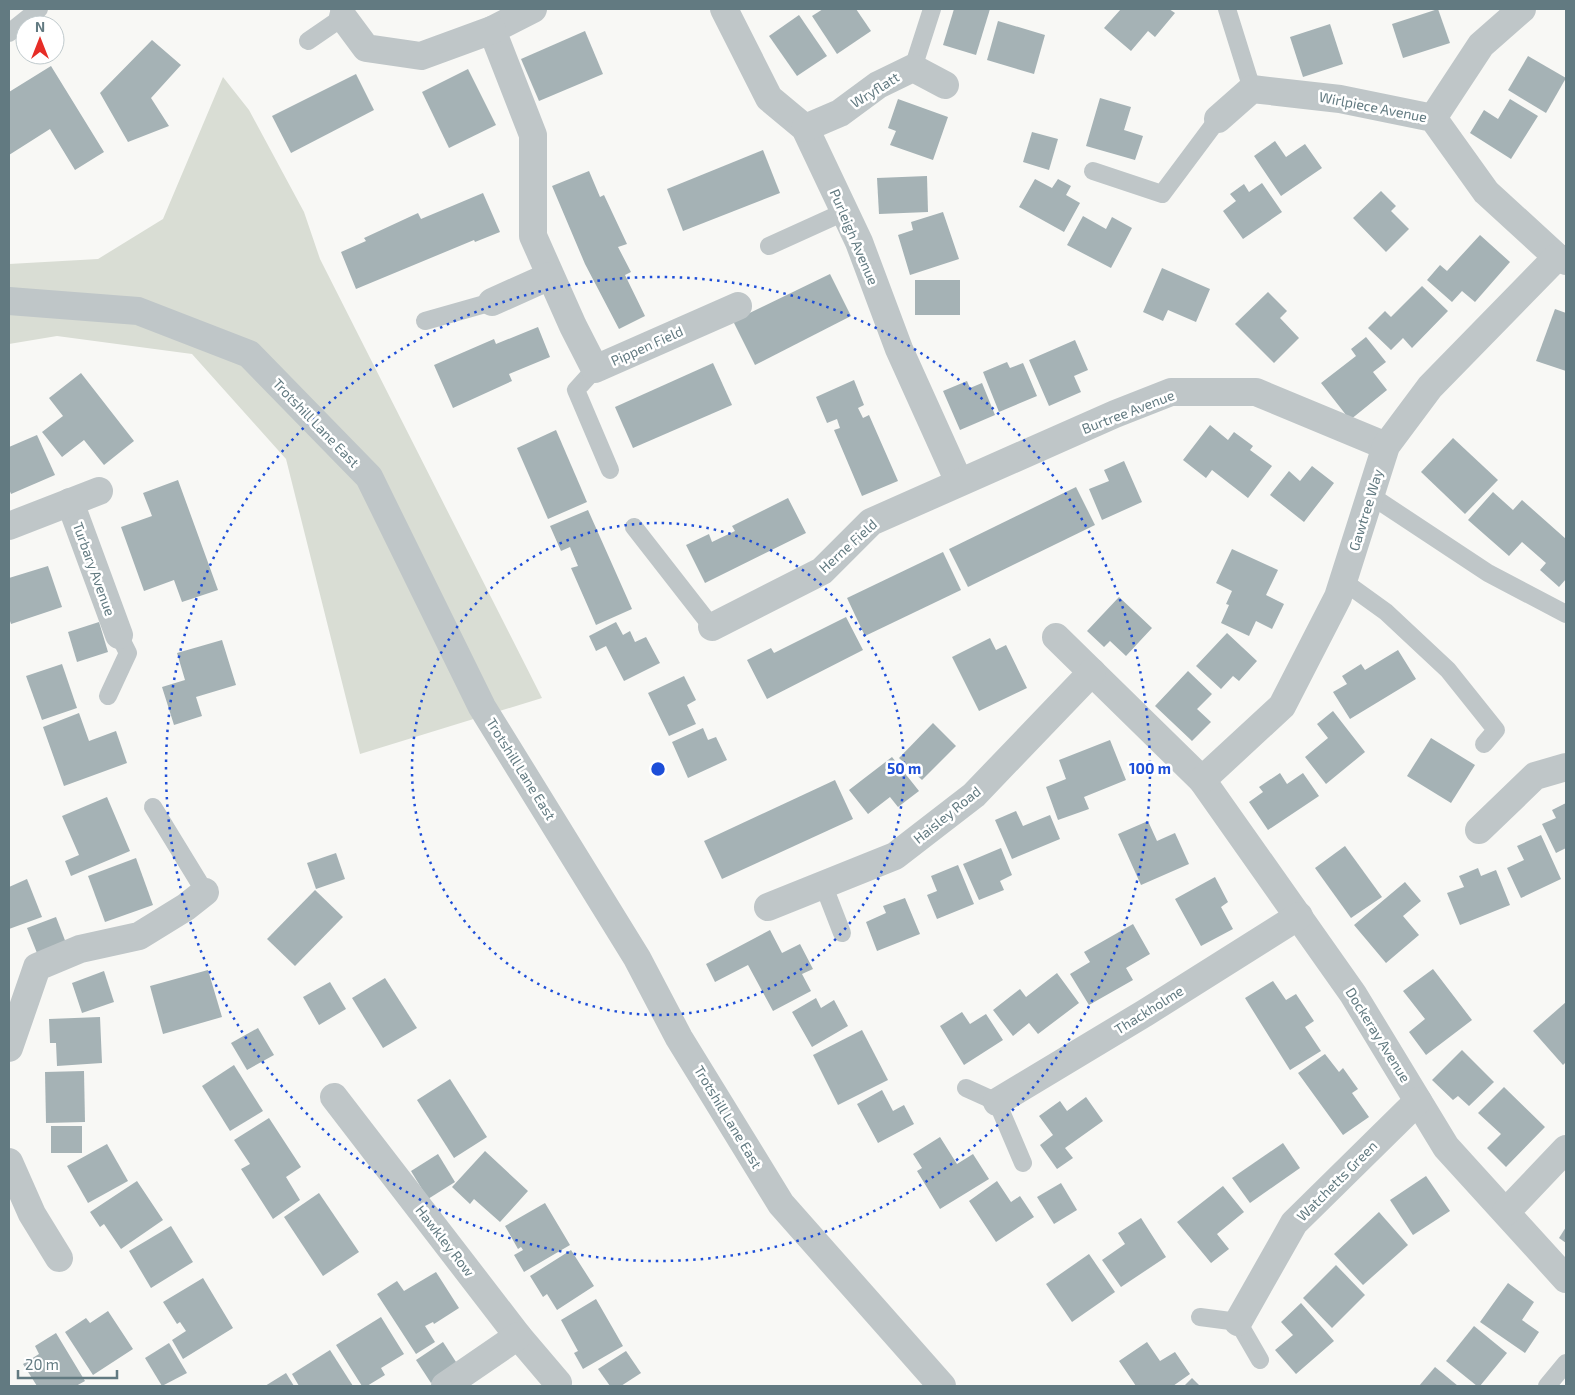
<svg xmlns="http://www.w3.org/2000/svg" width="1575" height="1395" font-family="'Exo 2',sans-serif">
  <rect width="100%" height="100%" fill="#f8f8f5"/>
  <polygon fill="#d9ddd4" points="223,77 249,110 304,212 320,259 542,698 360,754 286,459 192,354 57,336 9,344 9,264 98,259 163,219"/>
  <g fill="#a5b2b5">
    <polygon points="823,9 856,9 871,31 837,54 812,16"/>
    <polygon points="954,9 990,9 976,55 943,45"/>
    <polygon points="1121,9 1169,9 1175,13 1155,37 1148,31 1131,51 1104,28"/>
    <polygon points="1438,9 1450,43 1403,58 1392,24"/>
    <polygon points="799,15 827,56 797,76 769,36"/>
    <polygon points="998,21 1045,35 1034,74 987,60"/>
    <polygon points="1330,24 1343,64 1303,77 1290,37"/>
    <polygon points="585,31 603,74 539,101 521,59"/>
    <polygon points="152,40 181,65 151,98 169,126 128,142 100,93"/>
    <polygon points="1528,56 1566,78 1546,113 1508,90"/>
    <polygon points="51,66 104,152 75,170 50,129 9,155 9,92"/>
    <polygon points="468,69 496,125 449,148 422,92"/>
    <polygon points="356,74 374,110 291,153 272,116"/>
    <polygon points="1100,98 1131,107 1124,130 1143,136 1135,160 1086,146"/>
    <polygon points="898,99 948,117 933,160 890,145 896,131 888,128"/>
    <polygon points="1510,99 1538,116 1511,159 1470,133 1484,110 1498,119"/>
    <polygon points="1032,132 1058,139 1049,170 1023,162"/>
    <polygon points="1275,141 1286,157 1305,144 1322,168 1281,196 1254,156"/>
    <polygon points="763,150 780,193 683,231 667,189"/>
    <polygon points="589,171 600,197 604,195 627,244 618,247 631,272 625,275 645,316 619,329 585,264 552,186"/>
    <polygon points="927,176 928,212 879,214 877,178"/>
    <polygon points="1035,179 1052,188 1058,179 1071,186 1066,195 1080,203 1064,232 1019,207"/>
    <polygon points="1262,183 1282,212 1243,239 1223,211 1236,201 1230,194 1244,184 1249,192"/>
    <polygon points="1381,191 1396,206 1391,211 1409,229 1386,252 1353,218"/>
    <polygon points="483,193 500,232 475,242 474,240 356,289 341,252 366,241 364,238 418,213 421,219"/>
    <polygon points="943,212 959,259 910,275 898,235 913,230 911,222"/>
    <polygon points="1083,216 1106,229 1112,217 1132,228 1111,268 1067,245"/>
    <polygon points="1480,235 1510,262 1475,302 1462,291 1452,302 1427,280 1440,265 1447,271"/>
    <polygon points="1162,268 1210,289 1196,322 1168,310 1163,321 1143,312"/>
    <polygon points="830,274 851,316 755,365 733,321"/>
    <rect x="915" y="280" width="45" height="35"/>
    <polygon points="1422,286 1448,311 1412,348 1403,338 1391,350 1368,328 1385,311 1391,317"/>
    <polygon points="1268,292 1287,311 1280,318 1299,338 1274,363 1235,324"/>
    <polygon points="1555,309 1566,313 1566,371 1536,361"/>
    <polygon points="538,327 550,357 509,374 512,381 453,408 434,365 494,339 496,344"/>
    <polygon points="1366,337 1386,362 1373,372 1387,390 1350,420 1321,383 1356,356 1351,349"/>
    <polygon points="1075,340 1088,370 1074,376 1081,392 1049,406 1029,360"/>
    <polygon points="1007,362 1010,368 1023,363 1037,396 999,412 983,372"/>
    <polygon points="713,363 732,405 633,448 615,407"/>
    <polygon points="81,373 134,441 104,465 84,440 62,457 42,432 63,416 49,398"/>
    <polygon points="854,380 864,405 858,408 863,418 869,415 898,481 862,496 834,430 840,428 837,419 827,423 816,397"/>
    <polygon points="967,381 970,388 982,383 995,415 960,430 943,391"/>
    <polygon points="1210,425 1228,440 1234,432 1253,446 1250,450 1272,466 1248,498 1212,470 1206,478 1183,460"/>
    <polygon points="556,430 587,502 548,519 517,448"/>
    <polygon points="37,435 55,475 11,494 9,489 9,447"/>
    <polygon points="1453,438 1498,480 1465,514 1421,472"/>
    <polygon points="1124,461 1142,502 1102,520 1089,489 1109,481 1104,470"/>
    <polygon points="1312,466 1334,483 1304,522 1270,495 1289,471 1300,481"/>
    <polygon points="178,480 218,590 182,602 174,580 144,591 121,527 152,516 143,493"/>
    <polygon points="1076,487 1095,525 968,587 949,549"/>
    <polygon points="1493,492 1513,510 1522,500 1566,539 1566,579 1559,587 1540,570 1546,563 1522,542 1509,556 1468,520"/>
    <polygon points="788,498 806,533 705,583 686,545 709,534 712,542 735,531 732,526"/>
    <polygon points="588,510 632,609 596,625 571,568 578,566 570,547 561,551 550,526"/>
    <polygon points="1232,549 1278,570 1266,595 1284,604 1272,629 1256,621 1249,636 1221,623 1229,605 1226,604 1232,591 1216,583"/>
    <polygon points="943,552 961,590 865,636 847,598"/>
    <polygon points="48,566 62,607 11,624 9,618 9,578"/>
    <polygon points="1119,597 1152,628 1126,656 1110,641 1104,647 1087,631"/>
    <polygon points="846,617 863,650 767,699 747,660 771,648 774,653"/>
    <polygon points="99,622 108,652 77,662 68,632"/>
    <polygon points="616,622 623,635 630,631 635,642 646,637 660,663 624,681 606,646 596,651 589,636"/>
    <polygon points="1227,633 1257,661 1239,681 1233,676 1221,689 1196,666"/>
    <polygon points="990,638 996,650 1006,645 1027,688 979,711 952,657"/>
    <polygon points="222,640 236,685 196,697 202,716 174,725 162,687 185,680 177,653"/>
    <polygon points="1398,650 1416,679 1350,719 1333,692 1347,684 1342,676 1361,664 1365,670"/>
    <polygon points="62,664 77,708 42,720 26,676"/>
    <polygon points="1188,671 1212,694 1197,709 1211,722 1192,741 1155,706"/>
    <polygon points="684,676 696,700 687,705 696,724 669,736 648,693"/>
    <polygon points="1333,711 1365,752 1326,784 1305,757 1328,738 1317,724"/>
    <polygon points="79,713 89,741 116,731 127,763 64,786 43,727"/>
    <polygon points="933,723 956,746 922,780 899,758"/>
    <polygon points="703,728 708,740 716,737 727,760 688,778 672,742"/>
    <polygon points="1431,738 1475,765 1451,803 1407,776"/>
    <polygon points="1110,740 1126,780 1084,797 1089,809 1058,820 1046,787 1066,779 1059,760"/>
    <polygon points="892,757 919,791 898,807 890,797 868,814 849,790"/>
    <polygon points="1280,773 1287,784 1303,773 1319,796 1268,830 1249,802 1263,792 1259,787"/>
    <polygon points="835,780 853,819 722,879 704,841"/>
    <polygon points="107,797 130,851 71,876 65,861 79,855 62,816"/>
    <polygon points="1566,803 1566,848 1556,853 1542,824 1556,818 1552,810"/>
    <polygon points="1016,811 1023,826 1050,815 1060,839 1012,859 995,820"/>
    <polygon points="1148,821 1157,841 1175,833 1189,864 1141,885 1118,834"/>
    <polygon points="1541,835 1561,879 1521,898 1507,868 1524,860 1517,846"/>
    <polygon points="1345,846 1382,897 1351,918 1315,868"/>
    <polygon points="1001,848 1012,875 1000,881 1004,890 979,900 963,864"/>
    <polygon points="336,853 345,879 316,889 307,863"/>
    <polygon points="136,858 153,905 105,922 88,876"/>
    <polygon points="958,865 974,904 937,919 927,895 937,891 931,876"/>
    <polygon points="1478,868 1481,876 1496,870 1510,905 1460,925 1447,893 1464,887 1459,876"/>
    <polygon points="1215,877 1228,902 1221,907 1233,929 1201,946 1175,899"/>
    <polygon points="27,879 42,917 9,929 9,887"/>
    <polygon points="1405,882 1421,901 1403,916 1419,935 1386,963 1354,925"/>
    <polygon points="315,890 343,917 295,966 267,939"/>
    <polygon points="905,898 920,934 877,951 866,922 886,913 883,906"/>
    <polygon points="56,917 66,943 37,953 27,928"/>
    <polygon points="1133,924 1150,954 1126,968 1133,980 1089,1005 1070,974 1090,962 1084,952"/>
    <polygon points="770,930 782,953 800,944 813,969 802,974 811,991 773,1011 748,965 715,982 706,964"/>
    <polygon points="1433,969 1472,1020 1426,1055 1409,1032 1425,1019 1403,991"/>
    <polygon points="208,970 222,1017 163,1034 150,986"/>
    <polygon points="104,971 114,1002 82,1013 72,983"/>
    <polygon points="1057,973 1079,1003 1038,1034 1029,1023 1013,1036 993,1010 1020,989 1026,997"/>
    <polygon points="385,978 417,1028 383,1048 352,998"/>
    <polygon points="1273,981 1286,1000 1296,994 1314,1021 1305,1027 1321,1051 1290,1070 1245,998"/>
    <polygon points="330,982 346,1009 319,1025 303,997"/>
    <polygon points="816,998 821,1008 834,1000 848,1026 812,1047 792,1012"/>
    <polygon points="1566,1002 1566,1062 1563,1065 1533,1031"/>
    <polygon points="962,1012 970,1024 986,1014 1003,1040 964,1065 940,1026"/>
    <polygon points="100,1017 102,1063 57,1066 56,1043 50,1043 49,1019"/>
    <polygon points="258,1028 274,1055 247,1070 231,1043"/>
    <polygon points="862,1030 888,1080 838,1105 813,1055"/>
    <polygon points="1462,1050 1494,1082 1469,1106 1458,1096 1453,1100 1432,1080"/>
    <polygon points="1325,1054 1339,1072 1343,1068 1358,1089 1352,1093 1369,1117 1343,1135 1298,1073"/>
    <polygon points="234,1065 263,1111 230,1131 202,1086"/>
    <polygon points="84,1071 85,1122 46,1123 45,1072"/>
    <polygon points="450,1079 487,1137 454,1158 417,1100"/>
    <polygon points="1504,1087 1545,1127 1506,1167 1487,1148 1501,1134 1478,1113"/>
    <polygon points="882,1090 893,1111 904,1105 914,1124 878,1143 857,1104"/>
    <polygon points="1086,1097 1103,1121 1065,1148 1073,1158 1057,1169 1040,1145 1053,1135 1039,1116 1060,1101 1067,1111"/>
    <polygon points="269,1118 301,1167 286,1177 300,1200 273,1219 241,1169 250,1164 234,1140"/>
    <rect x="51" y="1126" width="31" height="27"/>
    <polygon points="940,1137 957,1164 973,1154 989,1179 940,1209 917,1171 922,1168 913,1154"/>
    <polygon points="1283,1143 1300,1168 1250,1203 1232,1178"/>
    <polygon points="107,1144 128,1181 88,1203 67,1166"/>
    <polygon points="485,1151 528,1191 500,1222 474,1199 470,1204 452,1187"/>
    <polygon points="438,1154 455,1182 428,1199 411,1171"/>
    <polygon points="1426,1176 1450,1211 1413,1235 1390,1200"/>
    <polygon points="137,1181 163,1220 121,1249 104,1224 100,1227 90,1212"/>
    <polygon points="997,1181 1011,1202 1020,1196 1034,1217 996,1242 969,1201"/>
    <polygon points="1061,1183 1077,1210 1054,1224 1037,1197"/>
    <polygon points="1223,1186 1244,1212 1217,1234 1229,1249 1211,1263 1177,1222"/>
    <polygon points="319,1193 359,1252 323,1276 284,1217"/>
    <polygon points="545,1203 570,1245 524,1272 514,1255 523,1250 521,1247 518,1249 505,1226"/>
    <polygon points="1379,1212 1408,1245 1363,1285 1334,1254"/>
    <polygon points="1141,1218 1166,1257 1121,1287 1102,1260 1125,1244 1118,1233"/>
    <polygon points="171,1226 193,1262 151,1288 129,1251"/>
    <polygon points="1566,1227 1566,1243 1559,1238"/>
    <polygon points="571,1250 594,1286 557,1310 547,1294 543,1297 530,1276"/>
    <polygon points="1089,1254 1115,1292 1072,1322 1046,1284"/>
    <polygon points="1336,1265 1365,1295 1332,1328 1303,1298"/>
    <polygon points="436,1272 459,1308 434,1324 433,1322 425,1326 435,1342 416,1354 377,1294 397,1281 404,1291"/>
    <polygon points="203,1278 233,1328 183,1359 172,1340 186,1331 180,1322 177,1324 163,1302"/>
    <polygon points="1508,1283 1534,1302 1522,1320 1539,1332 1525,1353 1480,1322"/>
    <polygon points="596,1299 623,1346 583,1369 574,1353 578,1351 561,1320"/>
    <polygon points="1301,1303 1334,1341 1296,1374 1275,1350 1293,1335 1281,1322"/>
    <polygon points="108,1311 133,1349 93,1375 65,1332 86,1318 90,1323"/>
    <polygon points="381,1317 404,1354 381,1368 385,1375 367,1386 362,1386 336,1345"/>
    <polygon points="1474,1326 1507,1353 1480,1386 1477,1386 1446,1361"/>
    <polygon points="56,1333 85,1381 76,1386 37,1386 23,1364 39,1354 35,1346"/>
    <polygon points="443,1342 458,1365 431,1383 416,1360"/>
    <polygon points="1147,1342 1160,1361 1175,1352 1190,1374 1173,1386 1136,1386 1119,1361"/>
    <polygon points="169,1343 187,1373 162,1386 145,1358"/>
    <polygon points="330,1350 353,1386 299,1386 292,1374"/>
    <polygon points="626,1351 641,1373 621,1386 610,1386 598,1369"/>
    <polygon points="1435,1367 1458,1386 1419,1386"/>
    <polygon points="286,1373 294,1386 265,1386"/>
    <polygon points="1192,1378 1200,1386 1184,1386"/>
  </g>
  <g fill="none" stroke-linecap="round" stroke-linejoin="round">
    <g stroke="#bfc6c8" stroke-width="18">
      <polyline points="1227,9 1252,89"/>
      <polyline points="9,33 39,9"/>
      <polyline points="308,41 343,17 339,9"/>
      <polyline points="913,68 932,9"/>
      <polyline points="1093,171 1162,194 1218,119"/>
      <polyline points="769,246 844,212"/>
      <polyline points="425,321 492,302"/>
      <polyline points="595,369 576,390 610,470"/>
      <polyline points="1370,495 1488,573 1566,614"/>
      <polyline points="634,527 712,627"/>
      <polyline points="1343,581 1386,612 1448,670 1496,730 1484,744"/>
      <polyline points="108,696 128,653 119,635"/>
      <polyline points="153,807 205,892"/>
      <polyline points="823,884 842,933"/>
      <polyline points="966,1088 997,1102 1023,1163"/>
      <polyline points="1200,1317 1238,1322 1260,1360"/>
      <polyline points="1547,1386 1566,1363"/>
    </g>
    <g stroke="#bfc6c8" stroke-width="28">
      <polyline points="533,9 492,30 533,135 533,236 573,326 595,369 738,306"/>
      <polyline points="724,9 769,98 805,128 859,242 899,349 959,482"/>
      <polyline points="343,17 366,48 421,56 492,30"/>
      <polyline points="1433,118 1481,45 1522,9"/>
      <polyline points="1218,119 1252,89 1340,99 1433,118 1486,192 1557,257 1566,261"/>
      <polyline points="805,128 840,113 878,85 913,68 945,85"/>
      <polyline points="9,301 138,311 249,354 369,477 482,707 637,958 679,1038 781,1204 942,1386"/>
      <polyline points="492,302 550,276"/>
      <polyline points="70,502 119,635"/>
      <polyline points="9,526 99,491"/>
      <polyline points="712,627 822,571 871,522 1115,414 1171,392 1256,392 1386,446"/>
      <polyline points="1056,637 1202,780 1353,994 1446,1147 1566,1279"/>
      <polyline points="1202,780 1282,706 1338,597 1386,446 1430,387 1557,257"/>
      <polyline points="1479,830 1535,776 1566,767"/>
      <polyline points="768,907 895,856 974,795 1092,672"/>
      <polyline points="9,1048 37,967 80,949 139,936 186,907 205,892"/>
      <polyline points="334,1097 518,1336 558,1383"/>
      <polyline points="997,1102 1145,1013 1299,916"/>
      <polyline points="9,1162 32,1214 59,1258"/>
      <polyline points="1506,1212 1566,1149"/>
      <polyline points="1238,1322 1294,1223 1418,1101"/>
      <polyline points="445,1386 518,1336"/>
    </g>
  </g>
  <g fill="none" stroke="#1d4ed8" stroke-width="2.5" stroke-dasharray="2.5 5">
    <circle cx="658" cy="769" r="246"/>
    <circle cx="658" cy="769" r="492"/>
  </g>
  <g text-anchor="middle" stroke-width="5" stroke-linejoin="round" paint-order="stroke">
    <g font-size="14" fill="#627a81" stroke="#fff">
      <text transform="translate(875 90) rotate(-32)" y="5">Wryflatt</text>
      <text transform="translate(1373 107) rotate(11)" y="5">Wirlpiece Avenue</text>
      <text transform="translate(854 237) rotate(67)" y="5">Purleigh Avenue</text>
      <text transform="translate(647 346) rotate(-24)" y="5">Pippen Field</text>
      <text transform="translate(1128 412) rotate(-21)" y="5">Burtree Avenue</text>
      <text transform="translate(316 423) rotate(46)" y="5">Trotshill Lane East</text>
      <text transform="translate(1366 510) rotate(-73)" y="5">Gawtree Way</text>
      <text transform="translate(848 546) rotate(-42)" y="5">Herne Field</text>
      <text transform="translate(94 569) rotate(70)" y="5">Turbary Avenue</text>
      <text transform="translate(521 769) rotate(58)" y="5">Trotshill Lane East</text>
      <text transform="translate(947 815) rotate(-39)" y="5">Haisley Road</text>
      <text transform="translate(1149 1010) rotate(-32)" y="5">Thackholme</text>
      <text transform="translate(1378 1035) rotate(58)" y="5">Dockeray Avenue</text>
      <text transform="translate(728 1117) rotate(59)" y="5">Trotshill Lane East</text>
      <text transform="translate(1337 1181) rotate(-45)" y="5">Watchetts Green</text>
      <text transform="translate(445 1241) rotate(52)" y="5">Hawkley Row</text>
    </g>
  </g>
  <circle cx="658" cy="769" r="8" fill="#1d4ed8" stroke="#fff" stroke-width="2.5"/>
  <g font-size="15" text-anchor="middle" font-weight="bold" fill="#1d4ed8" stroke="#fff" stroke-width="5" stroke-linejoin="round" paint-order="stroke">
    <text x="904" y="774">50 m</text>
    <text x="1150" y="774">100 m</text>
  </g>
  <rect width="1575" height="1395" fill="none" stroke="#627a81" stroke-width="20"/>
  <g transform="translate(40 40)"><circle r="24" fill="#ffffff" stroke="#c0cacd"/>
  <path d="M0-4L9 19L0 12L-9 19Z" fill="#e62d27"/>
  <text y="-8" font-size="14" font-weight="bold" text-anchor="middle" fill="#627a81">N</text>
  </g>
  <path d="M18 1370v8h99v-8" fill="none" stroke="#627a81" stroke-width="2.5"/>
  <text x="25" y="1370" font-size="15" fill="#627a81" stroke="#ffffff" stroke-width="4" paint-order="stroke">20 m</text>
</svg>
